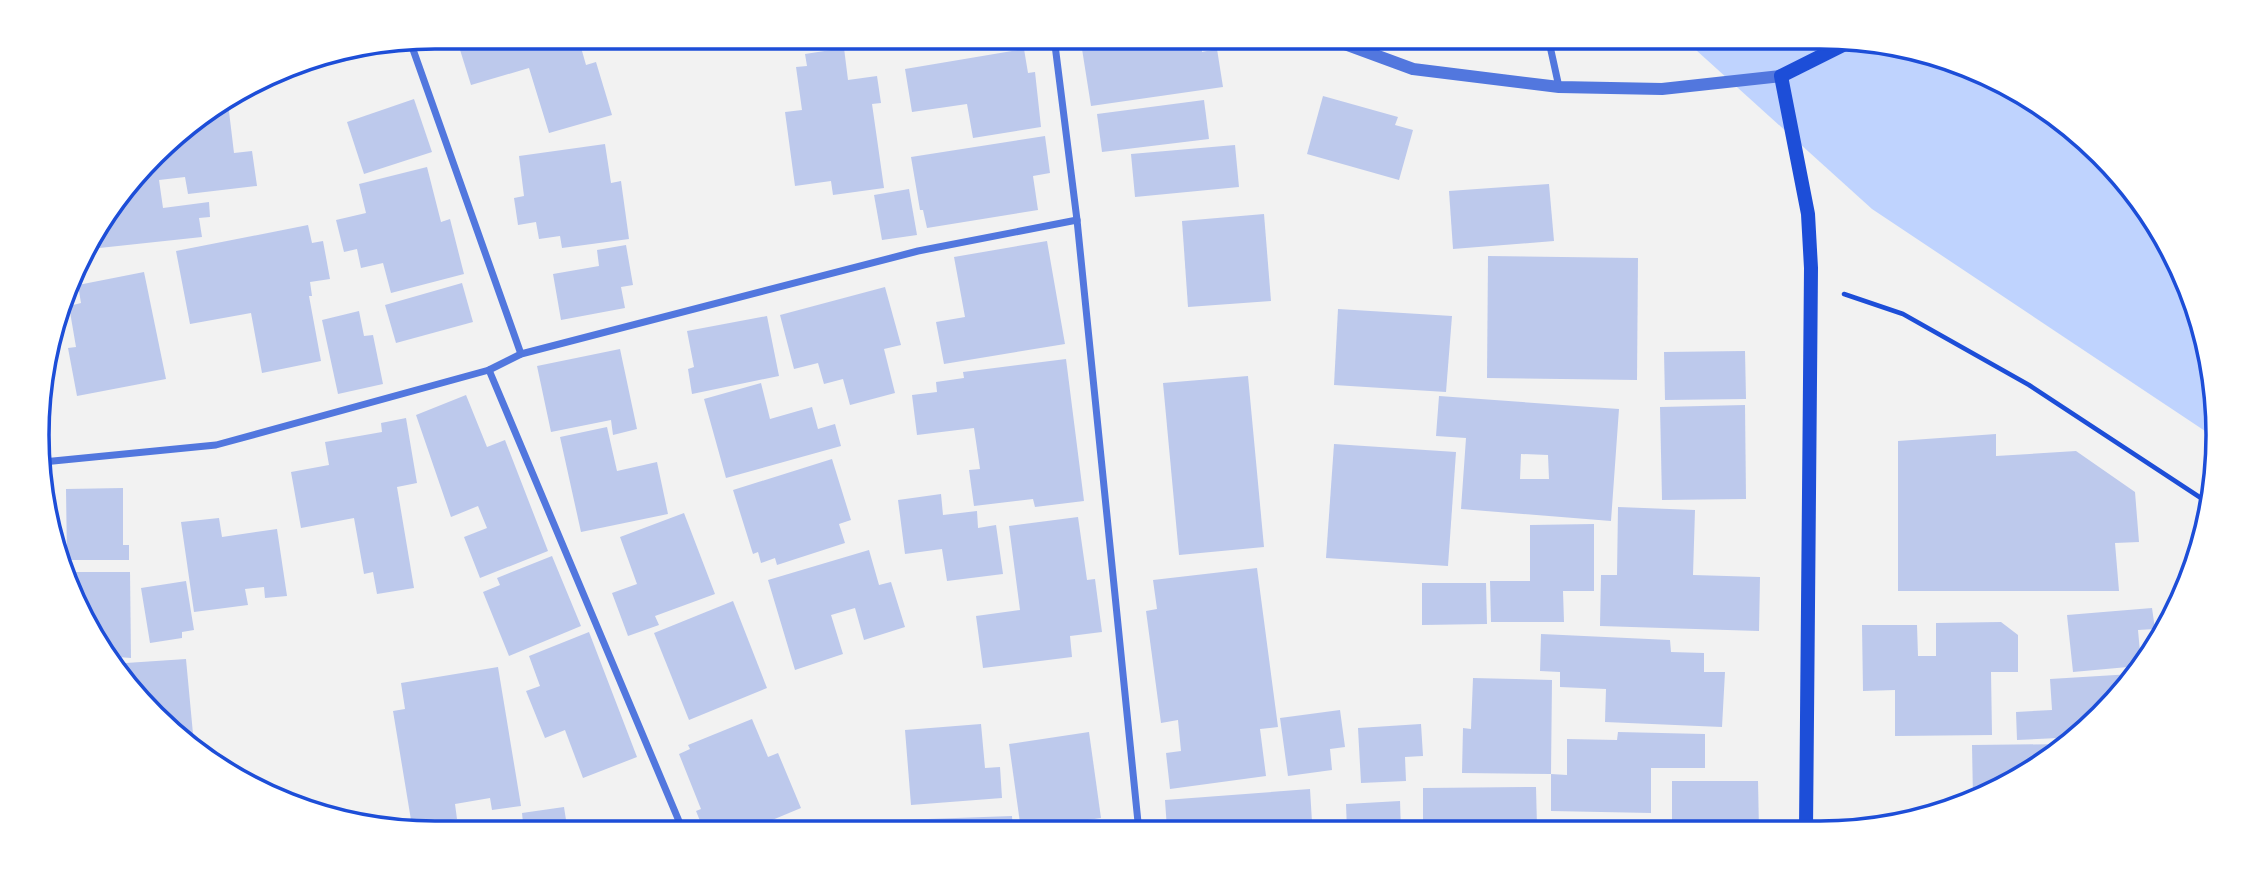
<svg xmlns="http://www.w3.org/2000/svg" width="2255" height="870" font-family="'Space Grotesk',sans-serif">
  <rect width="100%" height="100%" fill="#f2f2f2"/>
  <polygon fill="#bfd3fe" points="1685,37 1820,37 1923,50 2063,119 2165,236 2215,383 2211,435 1872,209 1696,50"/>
  <g fill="#bdc9ec" fill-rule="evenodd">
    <polygon points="456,37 578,37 586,65 596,62 612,115 549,133 529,68 471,85"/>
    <polygon points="1149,40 1150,50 1201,42 1202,52 1217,49 1223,87 1091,106 1082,49"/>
    <polygon points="381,46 382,52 342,62 340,52"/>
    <polygon points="844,48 848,80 877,76 881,103 872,104 884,188 833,195 831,181 795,186 785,112 802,110 796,67 807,66 805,54"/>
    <polygon points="1024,49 1028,73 1035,72 1041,127 973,138 967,104 912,112 905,69"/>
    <polygon points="1323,96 1398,117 1395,125 1413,130 1399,180 1307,154"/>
    <polygon points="414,99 432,152 364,174 347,122"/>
    <polygon points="1204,100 1209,139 1102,152 1097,114"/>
    <polygon points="228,103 234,153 252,151 257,186 188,194 185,177 159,180 163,208 209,202 210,217 199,218 202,237 90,249 90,236 173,135"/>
    <polygon points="1045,136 1050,173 1033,176 1038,210 927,228 923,210 920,210 911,157"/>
    <polygon points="605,144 611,183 621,181 629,239 562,248 560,236 539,239 536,222 518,225 514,198 524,196 519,156"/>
    <polygon points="1235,145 1239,187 1135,197 1131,154"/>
    <polygon points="427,167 441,222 450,219 464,274 391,293 383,263 361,268 357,249 344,252 336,220 366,213 359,184"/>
    <polygon points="1549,184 1554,241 1453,249 1449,191"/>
    <polygon points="909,189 917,235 882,240 874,195"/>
    <polygon points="1264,214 1271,301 1188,307 1182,221"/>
    <polygon points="308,225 312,243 323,241 330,279 310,282 312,296 309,296 321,361 262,373 251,313 190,324 176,251"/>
    <polygon points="1047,241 1065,344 944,364 936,322 965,317 954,257"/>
    <polygon points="626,245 633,285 621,287 625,308 561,320 553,274 599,266 597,250"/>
    <polygon points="1488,256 1638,258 1637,380 1487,378"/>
    <polygon points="144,272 166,379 77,396 68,348 76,347 69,306 81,303 78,285"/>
    <polygon points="462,283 473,322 396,343 385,305"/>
    <polygon points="885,287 901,345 884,349 895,393 850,405 843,379 824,384 818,363 794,369 780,315"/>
    <polygon points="1338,309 1452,316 1446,392 1334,385"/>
    <polygon points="359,311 364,336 373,335 383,384 338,394 322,320"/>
    <polygon points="767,316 779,376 692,394 688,369 694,367 687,331"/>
    <polygon points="620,349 637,429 613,435 611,420 551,432 537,366"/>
    <polygon points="1745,351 1746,399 1665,400 1664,352"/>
    <polygon points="1066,359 1084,501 1035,507 1033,499 974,506 969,470 980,469 974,428 917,435 912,395 937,392 936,382 964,378 963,372"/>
    <polygon points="1248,376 1264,547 1179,555 1163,383"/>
    <polygon points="761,383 770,419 812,407 818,429 835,424 841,446 726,478 704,399"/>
    <polygon points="466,395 487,447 505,440 548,551 480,578 464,537 487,528 478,506 451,517 416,415"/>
    <path d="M1439,396L1619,409L1611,521L1461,509L1466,438L1436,436ZM1521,454L1548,455L1549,479H1520Z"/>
    <polygon points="1745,405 1746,499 1662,500 1660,407"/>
    <polygon points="406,418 417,483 397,487 414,588 377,594 373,572 364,574 354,518 301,528 291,472 329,465 325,442 382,432 381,423"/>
    <polygon points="607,427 617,471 657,462 668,514 581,532 560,437"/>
    <polygon points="1996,434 1996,456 2076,451 2135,492 2139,542 2115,543 2119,591 1898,591 1898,441"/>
    <polygon points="1334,444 1456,452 1448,566 1326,558"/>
    <polygon points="832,459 851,520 839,524 845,543 777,565 775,558 761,563 758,552 753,554 733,490"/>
    <polygon points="123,488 123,545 129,545 129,560 67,560 66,489"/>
    <polygon points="941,494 943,515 977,511 978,528 996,525 1003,574 947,581 942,549 905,554 898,500"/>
    <polygon points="1618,507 1695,510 1693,575 1760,577 1759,631 1600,626 1601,575 1617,575"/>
    <polygon points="684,513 715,594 655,616 659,625 628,636 612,593 637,584 620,537"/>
    <polygon points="1078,517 1087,580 1095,579 1102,632 1070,636 1072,657 983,668 976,616 1020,610 1009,526"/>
    <polygon points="219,518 222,537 277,529 287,596 265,598 264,587 245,589 248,605 194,612 181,522"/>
    <polygon points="1594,524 1594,591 1563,591 1564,622 1491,622 1490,581 1530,581 1530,525"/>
    <polygon points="869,550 879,585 891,582 905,627 864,640 855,608 831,615 843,654 795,670 768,580"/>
    <polygon points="552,556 581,626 509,656 483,592 500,585 497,578"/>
    <polygon points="1257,568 1278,727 1260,729 1266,776 1170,789 1166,753 1181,751 1178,720 1161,723 1146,611 1157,609 1153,580"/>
    <polygon points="71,572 130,572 131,658 104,656"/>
    <polygon points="186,581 194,630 182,632 182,638 150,643 141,588"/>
    <polygon points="1422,583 1486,583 1487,624 1422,625"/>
    <polygon points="733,601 767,688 689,720 654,633"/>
    <polygon points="2152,608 2155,629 2138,630 2141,663 2139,666 2073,672 2067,615"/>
    <polygon points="2001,622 2018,635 2018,672 1991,672 1992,735 1895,736 1895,690 1863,691 1862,625 1917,625 1918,656 1936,656 1936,623"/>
    <polygon points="589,632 637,757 583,778 565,730 545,738 526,691 540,686 529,656"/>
    <polygon points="1541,634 1670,640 1671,652 1704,653 1704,672 1725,672 1722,727 1605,722 1606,689 1560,687 1560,672 1540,671"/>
    <polygon points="186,659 193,734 178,735 111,664"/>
    <polygon points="498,667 521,806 492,810 490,798 455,804 457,819 412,826 393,711 405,709 401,683"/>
    <polygon points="2132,674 2079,737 2017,740 2016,712 2052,710 2050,679"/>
    <polygon points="1473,678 1552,680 1551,774 1462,773 1463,728 1471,729"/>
    <polygon points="1340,710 1345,747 1330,749 1332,770 1288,776 1280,718"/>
    <polygon points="752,719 768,757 778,753 801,808 741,833 705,833 696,811 701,809 679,754 690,749 688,745"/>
    <polygon points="981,724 985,768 1000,767 1002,798 911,805 905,730"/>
    <polygon points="1421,724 1423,756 1405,757 1406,781 1361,783 1358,728"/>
    <polygon points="1089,732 1101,818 1021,830 1009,744"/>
    <polygon points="1618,732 1705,734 1705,768 1651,768 1651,813 1551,811 1551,774 1567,775 1567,739 1617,740"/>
    <polygon points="2068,744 1996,792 1973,799 1972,745"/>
    <polygon points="1672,781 1758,781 1759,830 1672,830"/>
    <polygon points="1536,787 1537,827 1423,827 1423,788"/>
    <polygon points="1310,789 1312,822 1295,823 1296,831 1199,831 1199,827 1167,829 1165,800"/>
    <polygon points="1400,801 1401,831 1347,831 1346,804"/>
    <polygon points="564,807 568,833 524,833 522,813"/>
    <polygon points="1012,816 1013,832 901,832 900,820"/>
  </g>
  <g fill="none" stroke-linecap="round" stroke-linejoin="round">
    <polyline stroke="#1d4ed8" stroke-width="4.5" points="1844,294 1903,314 2029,385 2207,502"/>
    <g stroke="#5277de" stroke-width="7">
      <polyline points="1054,37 1077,220 1139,832"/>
      <polyline points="1548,37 1559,87"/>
      <polyline points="410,41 521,354"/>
      <polyline points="489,370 684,833"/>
      <polyline points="43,462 216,445 489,370 521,354 918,251 1077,220"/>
    </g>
    <polyline stroke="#5277de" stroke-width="12" points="1326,37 1413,69 1559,87 1662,89 1781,76"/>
    <polyline stroke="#1d4ed8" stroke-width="14" points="1806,830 1811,268 1808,214 1781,76 1851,41"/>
  </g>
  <path d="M0 0H2255V870H0ZM435 49H1820A386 386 0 0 1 2206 435V435A386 386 0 0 1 1820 821H435A386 386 0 0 1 49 435V435A386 386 0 0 1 435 49Z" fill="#fff" fill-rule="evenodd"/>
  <path fill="none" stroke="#1d4ed8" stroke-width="3.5" d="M435 49H1820A386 386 0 0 1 2206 435V435A386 386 0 0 1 1820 821H435A386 386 0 0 1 49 435V435A386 386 0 0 1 435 49Z"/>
</svg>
